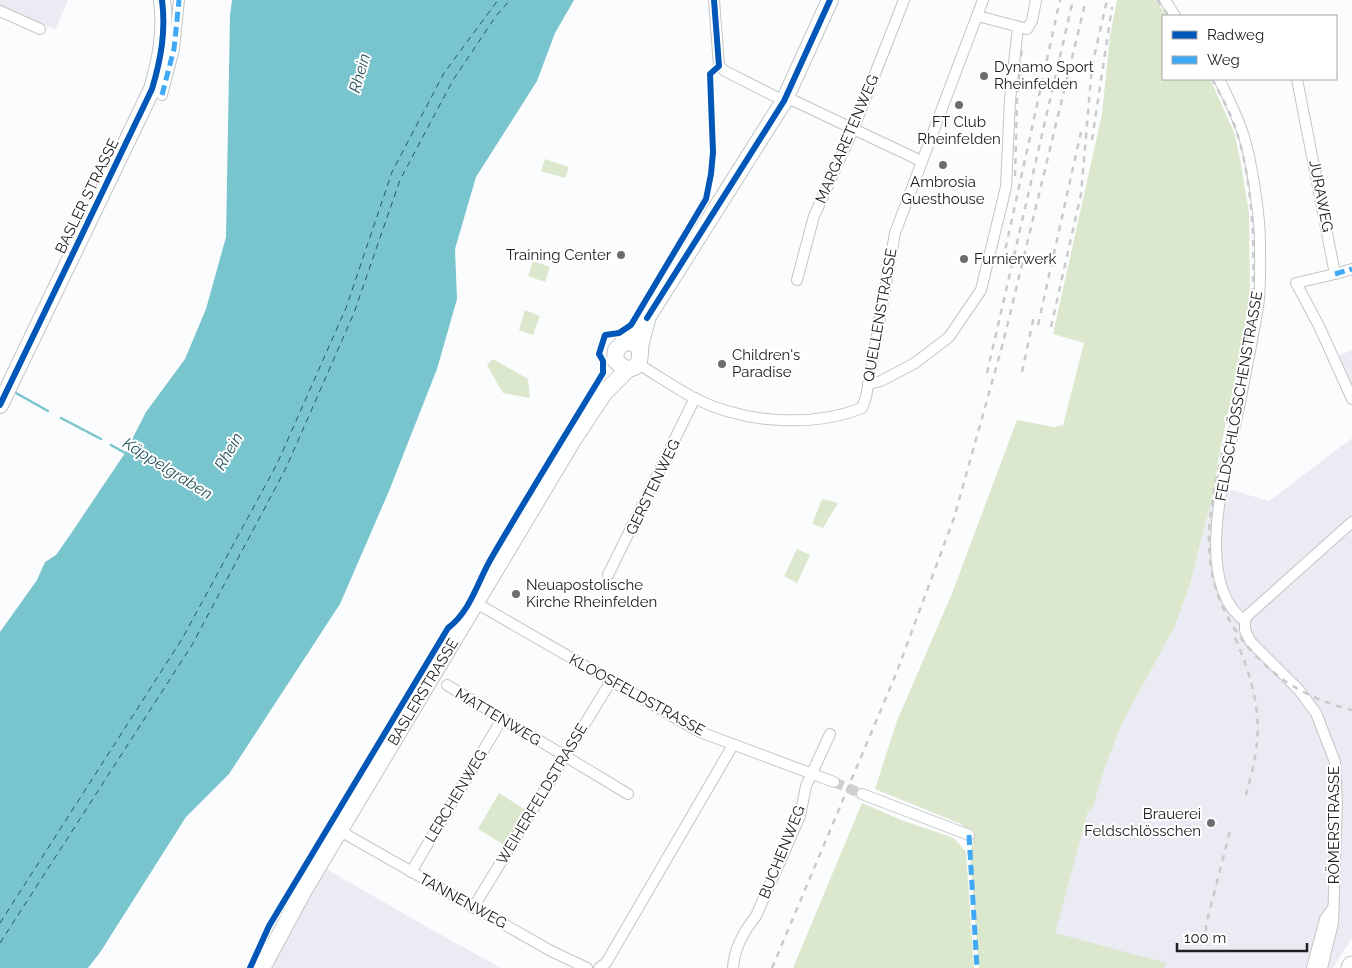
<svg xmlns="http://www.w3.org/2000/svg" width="1352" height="968" font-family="Raleway,sans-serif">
  <rect width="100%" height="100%" fill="#fbfcfd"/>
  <g fill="#ebecf3">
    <polygon points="0,0 68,0 55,30 0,5"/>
    <polygon points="1352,350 1352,391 1338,356"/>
    <polygon points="1352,438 1352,938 1333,968 1165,968 1166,964 1054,934 1088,810 1093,807 1104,770 1122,723 1174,628 1190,586 1215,485 1269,501"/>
    <polygon points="325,868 418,922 501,968 272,968 294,923"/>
  </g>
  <g fill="#dbe8cd">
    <polygon points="1117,0 1155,0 1167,16 1163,16 1163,79 1210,79 1234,132 1241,164 1249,213 1250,299 1238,367 1218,460 1215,485 1190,585 1174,628 1122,723 1104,770 1093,807 1088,811 1055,933 1166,963 1165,968 979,968 970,858 974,834 961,824 875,789 897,721 953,591 1017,420 1054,427 1063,425 1084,343 1053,334 1102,114 1110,36"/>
    <polygon points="545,159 569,167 565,178 541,171"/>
    <polygon points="533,261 550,267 545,282 528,276"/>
    <polygon points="525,310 540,316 533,335 519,330"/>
    <polygon points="493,359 528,379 530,398 503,393 487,365"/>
    <polygon points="822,499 838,503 823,528 812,524"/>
    <polygon points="797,549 810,555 797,583 784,576"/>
    <polygon points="499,793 526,810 504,845 478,829"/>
    <polygon points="862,803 904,821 954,838 966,852 974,968 793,968"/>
  </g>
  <polygon fill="#79c5ce" points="232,0 574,0 555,33 537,81 476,177 455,249 457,299 437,369 389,491 340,604 229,774 186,817 101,951 88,968 0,968 0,632 37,580 45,562 56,555 70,535 125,453 146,412 185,359 206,309 226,237 230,15"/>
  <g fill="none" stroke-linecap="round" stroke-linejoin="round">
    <g stroke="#79c5ce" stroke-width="2.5">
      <polyline points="16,393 48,411"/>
      <polyline points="61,418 101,439"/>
      <polyline points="111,445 127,454"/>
    </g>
    <g stroke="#27555b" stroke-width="1" stroke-dasharray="6 5" stroke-linecap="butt">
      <polyline points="0,923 182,639 277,464 346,308 392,172 444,73 498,0"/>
      <polyline points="0,943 192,645 286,468 354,313 400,180 453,80 496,16 510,0"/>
    </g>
    <polyline stroke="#cfd0d1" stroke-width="10" stroke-dasharray="10 5" stroke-linecap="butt" points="834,782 862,794"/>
    <defs>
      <g id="street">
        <polyline points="714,0 719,66 725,71 784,101"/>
        <polyline points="1165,0 1175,16"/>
        <polyline points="0,11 40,29"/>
        <polyline points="978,16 1027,29 1032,21 1036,0"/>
        <path d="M1219,79C1227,96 1236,113 1242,131C1251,155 1260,216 1260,243C1260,264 1261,287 1258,307C1252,342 1245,377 1238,412C1227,465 1191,583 1245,621"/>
        <polyline points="1297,79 1335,274 1296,283 1319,326 1352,399"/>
        <polyline points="162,95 174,49 179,0"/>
        <polyline points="786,97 921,161"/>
        <polyline points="1335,274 1352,269"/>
        <polyline points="797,280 814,216 853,130 904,0"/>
        <path d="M638,364C657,375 675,388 694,398C743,423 811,428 862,408L866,397L895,233L983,0"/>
        <polyline points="868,384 881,381 915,363 949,337 981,290 1006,187 1010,100 1018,27"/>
        <polyline points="608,575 695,398"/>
        <polyline points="476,603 700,732 834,782"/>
        <polyline points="1245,621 1245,630 1250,641 1299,690 1316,713 1335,762 1337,803 1333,923 1322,968"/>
        <polyline points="1245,621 1247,616 1352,522"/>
        <polyline points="447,685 628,794"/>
        <polyline points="862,794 969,835"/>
        <polyline points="340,831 551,951 587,968"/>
        <polyline points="411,872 502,719"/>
        <polyline points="473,908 611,681"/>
        <polyline points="599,968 606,963 733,745"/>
        <path d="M733,968C734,949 744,931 756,916L800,816L806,786L830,734"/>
        <polyline points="1312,968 1325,919 1332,909"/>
      </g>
      <g id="primary">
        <polyline points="626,342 647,318 784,101 830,0"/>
        <path d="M640,349L634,343L624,342L616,350L615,360L625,369C641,369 640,359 640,348C641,339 645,329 647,320"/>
        <path d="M0,405L152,89C161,59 166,31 162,0"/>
        <polyline points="262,968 304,890 573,440 604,393 628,369"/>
      </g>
      <polyline id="highway" points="1351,968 1352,966"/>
    </defs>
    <use href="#street" stroke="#c5c5c7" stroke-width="12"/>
    <use href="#primary" stroke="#c5c5c7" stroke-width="18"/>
    <use href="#highway" stroke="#c5c5c7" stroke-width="21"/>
    <use href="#street" stroke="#feffff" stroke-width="10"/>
    <use href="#primary" stroke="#feffff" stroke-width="16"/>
    <use href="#highway" stroke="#feffff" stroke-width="19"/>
    <g stroke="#cacacb" stroke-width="2.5" stroke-dasharray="6 6" stroke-linecap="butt">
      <polyline points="1157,0 1169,16"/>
      <path d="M1212,79C1221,95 1230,112 1236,130C1252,177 1256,249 1252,298C1248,352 1233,405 1221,457C1214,490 1206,525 1210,558C1213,595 1230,628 1255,655C1282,684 1315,701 1352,710"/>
      <polyline points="1092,140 1112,7"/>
      <polyline points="1015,176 1017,100 1022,46"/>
      <polyline points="1003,260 1060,0"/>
      <polyline points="1038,325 1081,132"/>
      <polyline points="1051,327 1081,194 1092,66 1107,0"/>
      <polyline points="1022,372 1034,316"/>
      <polyline points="987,373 1073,0"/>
      <path d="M1235,638C1251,674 1262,711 1256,750C1254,766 1249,783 1245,799"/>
      <polyline points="1206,943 1206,925 1231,827"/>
      <polyline points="772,968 896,674 954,518 1003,343 1086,0"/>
    </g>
    <g stroke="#3fa9f5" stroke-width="5" stroke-dasharray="10 5" stroke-linecap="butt">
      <polyline points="162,95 174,49 179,0"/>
      <polyline points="1335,274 1352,269"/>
      <polyline points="969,835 977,968"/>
    </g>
    <defs>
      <g id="cycleway">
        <polyline points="647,318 784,101 830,0"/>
        <path d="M0,405L152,89C161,59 166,31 162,0"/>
        <path d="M250,968L269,926L448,628C471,611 478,580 492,557C528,495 566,434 603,373V361L599,354L605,335L619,333L631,325L706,199L711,174L713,152L710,74L719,66L714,0"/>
      </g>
    </defs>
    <use href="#cycleway" stroke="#fff" stroke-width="9"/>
    <use href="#cycleway" stroke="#0057b8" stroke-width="6"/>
  </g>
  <g fill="#6d6d6f" stroke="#fff" stroke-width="2">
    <circle cx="984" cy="76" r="5"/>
    <circle cx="959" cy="105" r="5"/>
    <circle cx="943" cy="165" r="5"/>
    <circle cx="621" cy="255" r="5"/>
    <circle cx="964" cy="259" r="5"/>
    <circle cx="722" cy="364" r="5"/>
    <circle cx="516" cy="594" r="5"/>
    <circle cx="1211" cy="823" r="5"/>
  </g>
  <g text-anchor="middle" stroke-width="4" stroke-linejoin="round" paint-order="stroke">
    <g font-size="15" fill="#202022" stroke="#fff" text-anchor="start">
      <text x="994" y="72">Dynamo Sport<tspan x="994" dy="17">Rheinfelden</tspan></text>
      <text x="959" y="127" text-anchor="middle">FT Club<tspan x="959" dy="17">Rheinfelden</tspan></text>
      <text x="943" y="187" text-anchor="middle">Ambrosia<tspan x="943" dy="17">Guesthouse</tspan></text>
      <text x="611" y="260" text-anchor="end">Training Center</text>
      <text x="974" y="264">Furnierwerk</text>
      <text x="732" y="360">Children's<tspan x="732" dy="17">Paradise</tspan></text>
      <text x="526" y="590">Neuapostolische<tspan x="526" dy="17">Kirche Rheinfelden</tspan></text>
      <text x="1201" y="819" text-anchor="end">Brauerei<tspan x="1201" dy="17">Feldschlösschen</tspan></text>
    </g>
    <g font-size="15" fill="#202022" stroke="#fff">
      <text transform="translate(847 139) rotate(-67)" y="5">MARGARETENWEG</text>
      <text transform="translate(87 196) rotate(-64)" y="5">BASLER STRASSE</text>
      <text transform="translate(1321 196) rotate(79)" y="5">JURAWEG</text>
      <text transform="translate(880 315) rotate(-80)" y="5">QUELLENSTRASSE</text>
      <text transform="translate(1239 396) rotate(-80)" y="5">FELDSCHLÖSSCHENSTRASSE</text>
      <text transform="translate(653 487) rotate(-64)" y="5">GERSTENWEG</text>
      <text transform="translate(423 692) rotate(-59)" y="5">BASLERSTRASSE</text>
      <text transform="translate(637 695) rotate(29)" y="5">KLOOSFELDSTRASSE</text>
      <text transform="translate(498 717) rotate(31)" y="5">MATTENWEG</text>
      <text transform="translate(542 794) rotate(-59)" y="5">WEIHERFELDSTRASSE</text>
      <text transform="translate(456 796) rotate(-59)" y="5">LERCHENWEG</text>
      <text transform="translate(1334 825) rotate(-90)" y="5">RÖMERSTRASSE</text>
      <text transform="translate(782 852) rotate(-68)" y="5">BUCHENWEG</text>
      <text transform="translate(463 901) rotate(29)" y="5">TANNENWEG</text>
    </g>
    <g font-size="16" font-style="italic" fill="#27555b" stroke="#fff">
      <text transform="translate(359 73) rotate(-74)" y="6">Rhein</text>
      <text transform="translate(228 451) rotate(-60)" y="6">Rhein</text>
      <text transform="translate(168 468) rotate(32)" y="6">Käppelgraben</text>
    </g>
  </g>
  <rect x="1162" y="15" width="175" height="65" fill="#ffffff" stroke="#a6a6a7"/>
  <rect x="1172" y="31" width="25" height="8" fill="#0057b8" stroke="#a6a6a7"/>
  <text x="1207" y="40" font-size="15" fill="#202022">Radweg</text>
  <rect x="1172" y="56" width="25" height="8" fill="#3fa9f5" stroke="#a6a6a7"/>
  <text x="1207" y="65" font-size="15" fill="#202022">Weg</text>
  <path d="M1177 943v8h130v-8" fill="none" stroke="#202022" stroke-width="2.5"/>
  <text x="1184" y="943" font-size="15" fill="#202022" stroke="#ffffff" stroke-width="4" paint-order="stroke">100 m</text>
</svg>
